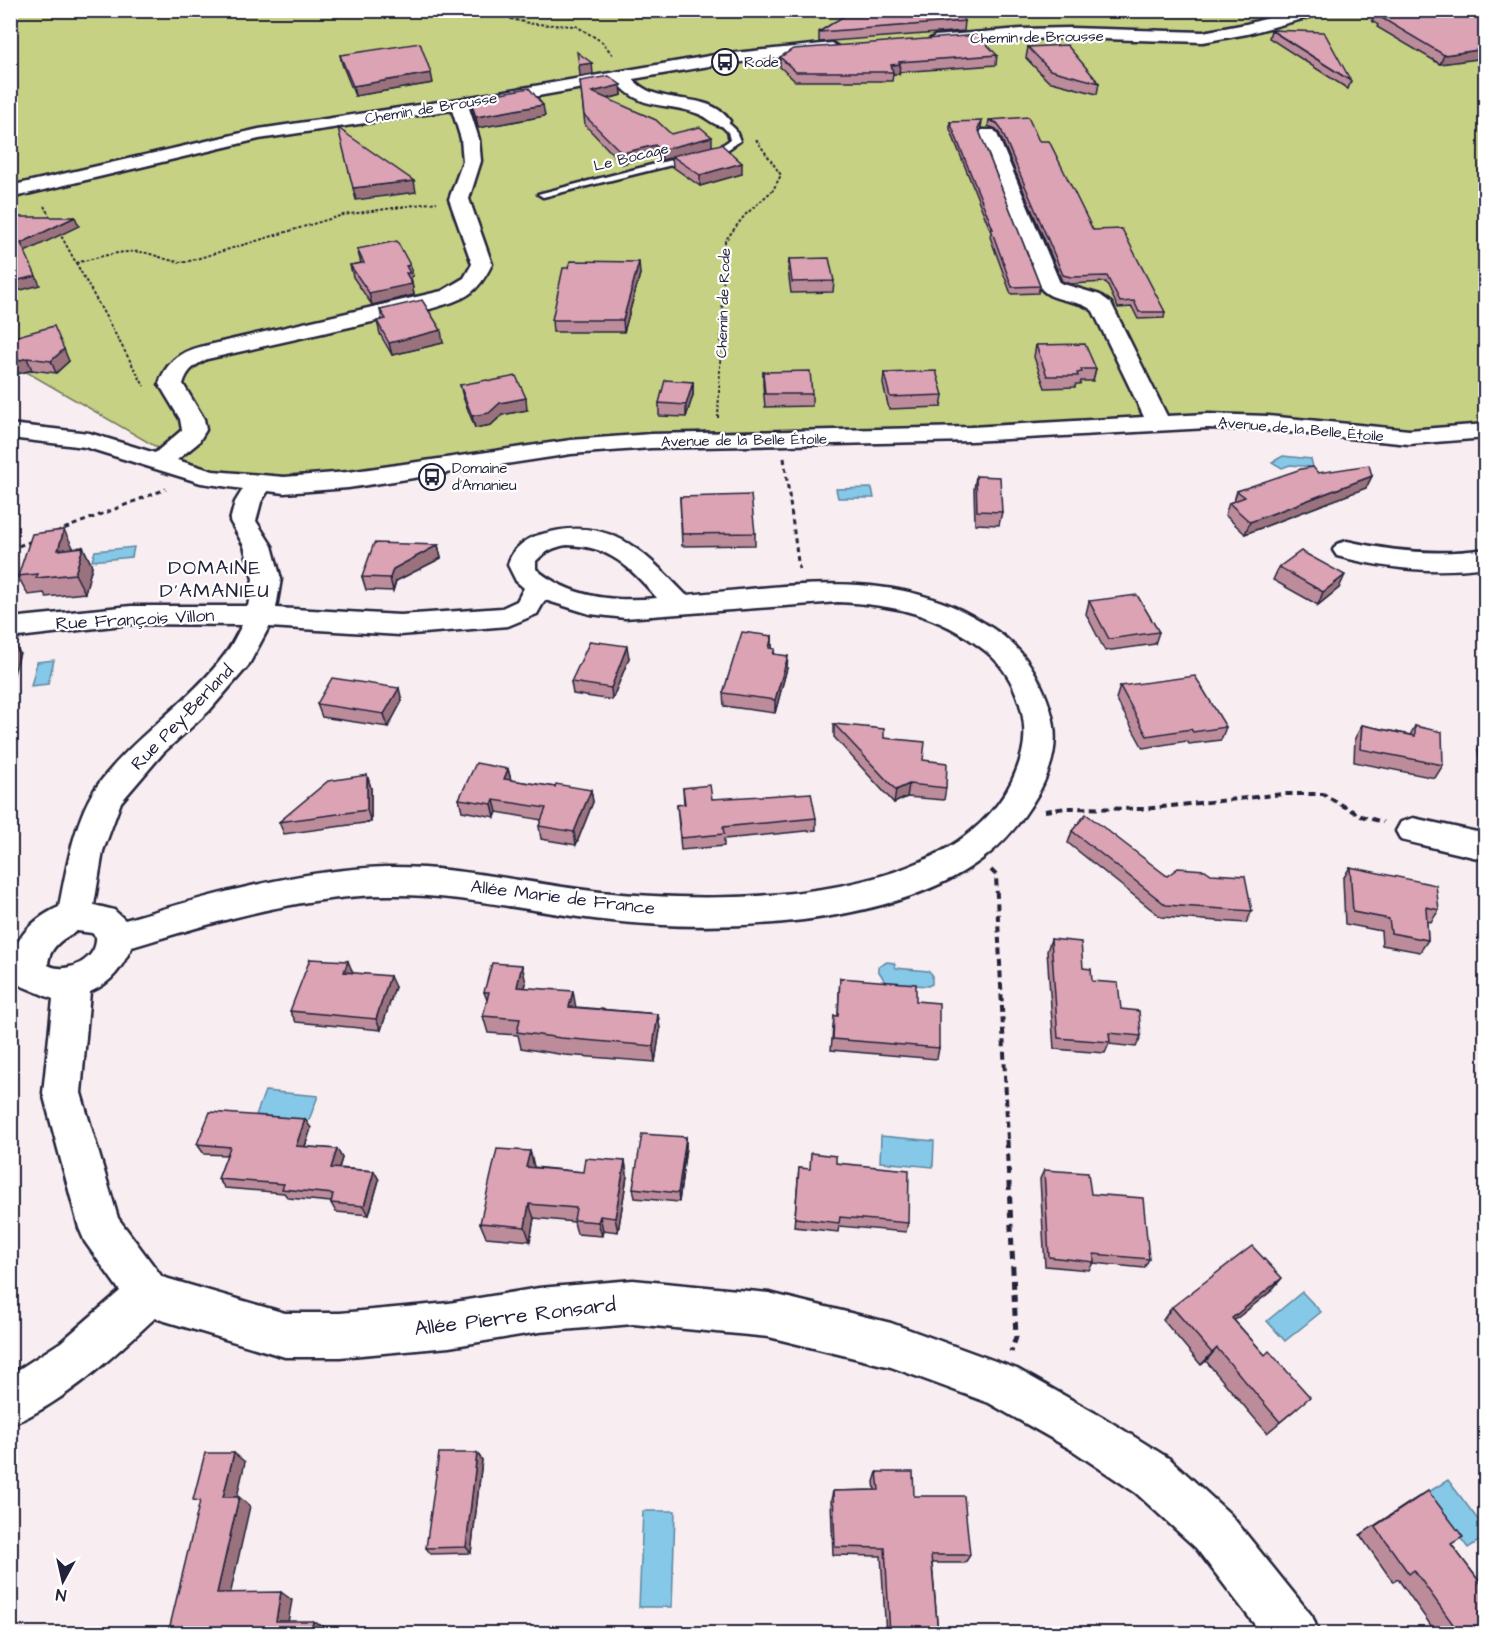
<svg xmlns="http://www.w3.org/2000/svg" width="1496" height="1644" font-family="'Architects Daughter',sans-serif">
  <rect width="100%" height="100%" fill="#f8edf0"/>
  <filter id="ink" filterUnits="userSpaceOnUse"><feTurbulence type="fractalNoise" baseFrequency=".0167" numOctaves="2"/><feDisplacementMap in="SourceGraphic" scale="12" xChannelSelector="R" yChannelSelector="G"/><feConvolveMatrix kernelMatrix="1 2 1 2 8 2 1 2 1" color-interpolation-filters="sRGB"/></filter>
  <g filter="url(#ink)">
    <polygon fill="#c6d184" stroke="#747a60" stroke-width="1.5" points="11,11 1485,11 1485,431 1461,435 1268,423 651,441 348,480 210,478 11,363"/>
    <g fill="#86c8e7" stroke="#5e86a2" stroke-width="1.5">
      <polygon points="1283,456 1311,459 1313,467 1290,465 1282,468 1272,462"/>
      <polygon points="872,488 874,498 838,498 836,489"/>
      <polygon points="134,547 132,557 92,561 95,551"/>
      <polygon points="54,660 48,684 31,686 37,662"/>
      <polygon points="887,962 894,963 896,968 928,971 932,974 932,984 928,986 886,983 878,970 878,967"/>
      <polygon points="265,1091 318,1096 309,1120 256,1115"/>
      <polygon points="881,1136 934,1141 933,1167 880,1162"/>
      <polygon points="1302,1292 1321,1312 1285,1341 1267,1321"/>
      <polygon points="1448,1480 1485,1529 1485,1537 1468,1548 1427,1493"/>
      <polygon points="643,1511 675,1511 672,1607 639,1607"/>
    </g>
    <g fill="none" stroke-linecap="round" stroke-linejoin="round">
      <defs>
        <polygon id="lane" points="718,119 724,119 735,129 740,141 724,152 543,197 538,194 718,148 730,140 728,132 717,121"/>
        <g id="street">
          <polygon points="1299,10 1326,10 1324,13 1247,34 1203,42 1070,38 1021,39 935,46 927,41 935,36 1021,29 1070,28 1203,32 1246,24"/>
          <path d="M832,43L840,48L838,51L715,65L633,79C658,109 707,88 730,121L727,125L721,126C711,124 706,116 696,113C665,102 641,111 617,82L469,108L479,139L481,161L469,199L492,264C476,297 463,299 430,309L207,359C195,365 187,370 183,384L204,419L206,430L198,443L177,460L213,471L284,477L348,472L571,440L651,434L971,427L1144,417L1093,311C1079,298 1051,303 1040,287L979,134L982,130H994L997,134L1060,283L1100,295L1111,303L1167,416L1208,414L1268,416L1409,430L1486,424V438L1409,444L1268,430L1208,428L971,441L651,448L571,454L348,488L284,493L268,491L261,502L256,521L272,546L281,579L276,608L400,615L502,608L517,601L524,588L516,581L508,565C511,550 525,539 539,535C608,514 642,549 686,595C782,587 886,567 974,617C1004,634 1025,651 1040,683C1060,725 1060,753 1038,794C1024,818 1008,839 986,856C893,929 715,933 602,920C531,912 462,894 390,895C302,895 215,922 132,947C121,968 113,982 90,992L81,1093L118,1218L162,1277L285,1313H340L449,1303L539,1288L633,1280L769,1293L891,1323L1017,1369L1104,1418L1170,1459L1230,1514L1312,1616L1319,1634H1262L1196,1548L1136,1493L1072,1450L989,1403L891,1367L769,1337L633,1324L539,1332L449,1347L340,1357H285L155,1318C111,1358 66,1402 10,1425V1375L61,1342L120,1291L85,1242L79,1228L43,1093L53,999L17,984C1,950 29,920 59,907C66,871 74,821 95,789C131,737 189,704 226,653C232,645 237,634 242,625L131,624L10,638V618L131,606H248L253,579L244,546L230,521L235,502L243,489L201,483L85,447L10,438V424L89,433L155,453L182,430L180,419L159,384C165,364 180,352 200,347L442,291L464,278L472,264L449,199L463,161L461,139L452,110L259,139L10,198V186L259,129L459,99L715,55ZM567,545C610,546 630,567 657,598C614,602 570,598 536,569V561C546,551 554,547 567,545ZM545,600L590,614L625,618L838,602C892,604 940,615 983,649C1013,671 1031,717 1022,753C984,907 725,905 601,892C530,884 459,866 386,867C297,870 211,895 125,920L114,910L94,905L103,851L121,802L163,753L209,711L248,666L269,627L400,635L508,626L537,614ZM77,931L92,933L96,937C98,960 67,975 48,965C49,947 62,939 77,931Z"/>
          <path d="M1347,541C1393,552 1438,556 1486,549V567C1435,574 1387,569 1337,556L1333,550L1337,544Z"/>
          <polygon points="1413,818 1486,834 1486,860 1401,840 1396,831 1401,822"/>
        </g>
      </defs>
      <use href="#lane" stroke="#22223b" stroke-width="5"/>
      <use href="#street" stroke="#22223b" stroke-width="5"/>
      <g stroke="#22223b" stroke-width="2" stroke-dasharray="3 2" stroke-linecap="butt">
        <polyline points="506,10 511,19 533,24 576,26 601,41 614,56"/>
        <polyline points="44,206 52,220"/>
        <polyline points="59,232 144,386"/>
        <path d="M76,263C97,258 119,250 141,252C156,254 170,263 186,262L343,215L437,202"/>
        <polyline points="718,418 725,241 745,215 773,190 781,175 755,138"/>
      </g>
      <g stroke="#22223b" stroke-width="3" stroke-dasharray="5 4" stroke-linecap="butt">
        <polyline points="784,458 799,569"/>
        <polyline points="56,532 166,489"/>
        <polyline points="10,549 32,541"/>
      </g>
      <g stroke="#22223b" stroke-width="4" stroke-dasharray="7 4.5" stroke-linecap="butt">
        <polyline points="1045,811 1066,808 1144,809 1283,794 1323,794 1361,816 1383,822"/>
        <polyline points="991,870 996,875 1008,1141"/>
      </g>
      <polyline stroke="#22223b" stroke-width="5" stroke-dasharray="8 6" stroke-linecap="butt" points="1007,1140 1016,1337 1011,1352"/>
      <use href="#lane" fill="#fff" fill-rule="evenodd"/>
      <use href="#street" fill="#fff" fill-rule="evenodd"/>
    </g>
    <g fill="#bc8c9b" stroke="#22223b" stroke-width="1.5">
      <polygon points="840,10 963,10 956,12 965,21 964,31 819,42 819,32 845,16"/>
      <polygon points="1485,10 1440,64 1377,27 1378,25 1372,21 1375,11"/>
      <polygon points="1271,30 1351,81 1348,89 1269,38"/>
      <polygon points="1028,47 1099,83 1097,94 1048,81 1026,58"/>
      <polygon points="340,55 433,83 355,96 342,64"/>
      <polygon points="997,55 996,65 899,72 899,74 893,74 892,81 795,81 780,67 780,57"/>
      <polygon points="580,81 621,85 622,95 608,99 671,134 712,147 742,174 700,186 673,167 672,157 662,160 655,155 622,164 585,125"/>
      <polygon points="472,105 545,116 478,128 474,116"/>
      <polygon points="989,120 1039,141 1093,230 1165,312 1164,318 1138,319 1132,307 1118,308 1106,282 1070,284 1062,281 999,133 996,129 988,126"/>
      <polygon points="950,122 981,128 979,131 1040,286 1038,293 1011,294 990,237 991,232 950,129"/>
      <polygon points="357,249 410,265 413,276 411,277 414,295 372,305 353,277 350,265 361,263"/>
      <polygon points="789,259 834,281 833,292 791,293 788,270"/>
      <polygon points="568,268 640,274 624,332 553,332 552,320"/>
      <polygon points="380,310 443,343 392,355 380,334 377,321 382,320"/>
      <polygon points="10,338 69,361 56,373 32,370 10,376"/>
      <polygon points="1036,345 1096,369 1093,381 1081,381 1080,384 1076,384 1075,387 1045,388 1034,357"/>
      <polygon points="763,372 812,394 812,406 765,407 763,385"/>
      <polygon points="884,373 943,395 941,407 889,409 883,384"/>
      <polygon points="693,382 693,395 686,417 659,416 659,403"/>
      <polygon points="460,385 527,410 502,415 491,425 475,428 463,397"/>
      <polygon points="1318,473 1372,476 1366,488 1245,534 1225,515 1229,503 1234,501 1237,491"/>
      <polygon points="976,476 1002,512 999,525 975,524 974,489"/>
      <polygon points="680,497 755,533 755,545 682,546"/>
      <polygon points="438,545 441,558 396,581 393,591 366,590 362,577"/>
      <polygon points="83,547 92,566 85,593 46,597 44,593 28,595 18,576"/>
      <polygon points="1279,567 1339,588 1318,605 1273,580"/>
      <polygon points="1089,601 1159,632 1155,644 1105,651 1086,614"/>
      <polygon points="772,636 772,648 775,654 787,668 775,713 724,706 723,693"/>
      <polygon points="629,658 612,700 573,694 571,682"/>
      <polygon points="1120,686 1226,727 1221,740 1189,744 1187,741 1143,748 1116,699"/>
      <polygon points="402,701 388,727 322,717 317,704"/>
      <polygon points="834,724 884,738 923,760 946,788 944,800 907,797 894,803 834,737"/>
      <polygon points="1362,725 1410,735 1415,726 1443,765 1435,778 1354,762 1355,738"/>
      <polygon points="1485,733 1485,805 1478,750 1481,745 1481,741"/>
      <polygon points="508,769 511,780 555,787 591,790 593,802 576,845 541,839 539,826 542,820 497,812 495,817 462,811 459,799"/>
      <polygon points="367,775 371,788 371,822 284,834 279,822"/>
      <polygon points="683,788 712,799 816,818 816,830 724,839 724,846 681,850 677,805 684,804"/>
      <polygon points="1072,831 1167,876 1252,911 1246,923 1161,917 1068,843"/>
      <polygon points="1350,867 1439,910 1431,922 1427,921 1428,940 1420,952 1382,945 1381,931 1345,924 1343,879"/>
      <polygon points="1485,883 1485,915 1483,915 1481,889"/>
      <polygon points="1051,939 1083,968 1092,981 1121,1009 1141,1036 1136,1047 1109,1044 1105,1053 1054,1049 1047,951"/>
      <polygon points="353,973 395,987 381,1030 296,1022 290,1011"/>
      <polygon points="840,978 916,1001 939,1048 937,1059 831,1050 834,1016 838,1016"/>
      <polygon points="526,983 525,988 576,1007 658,1014 660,1030 655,1062 565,1055 521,1048 518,1035 488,1033 483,1016 487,1000 484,992"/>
      <polygon points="311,1128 305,1147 337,1149 342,1158 339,1168 374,1171 379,1180 369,1215 336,1212 331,1203 331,1202 288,1198 284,1193 225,1188 218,1179 227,1155 204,1154 197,1144"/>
      <polygon points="686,1137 686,1147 679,1202 635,1198 633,1188"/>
      <polygon points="530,1151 534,1167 583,1172 625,1161 627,1176 618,1232 603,1230 602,1236 577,1234 574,1222 534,1218 530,1241 486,1237 480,1223"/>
      <polygon points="836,1163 908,1223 906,1232 839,1226 838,1232 794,1227 799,1168 810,1169"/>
      <polygon points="1044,1170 1091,1194 1149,1259 1144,1268 1093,1263 1089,1270 1045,1266 1040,1179"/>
      <polygon points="1270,1292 1234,1320 1265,1355 1297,1408 1267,1433 1206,1361 1201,1365 1163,1320 1172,1307"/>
      <polygon points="477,1453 482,1460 471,1553 431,1554 426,1548"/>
      <polygon points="877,1472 914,1496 970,1555 965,1563 932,1563 938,1634 886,1634 881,1556 833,1555 831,1500 833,1491 875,1490 874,1482"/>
      <polygon points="1428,1491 1451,1544 1483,1586 1485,1585 1485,1634 1437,1634 1398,1579 1393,1582 1360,1535 1412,1501"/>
    </g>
    <g fill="#99727e" stroke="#22223b" stroke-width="1.5">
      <polygon points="1485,49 1485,58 1440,64 1444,55"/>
      <polygon points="592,63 593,74 580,76 579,65"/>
      <polygon points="900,64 899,74 893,74 891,65"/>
      <polygon points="431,73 433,83 355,96 353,86"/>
      <polygon points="621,85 622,95 593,102 592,92"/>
      <polygon points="543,105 545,116 478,128 476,117"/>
      <polygon points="982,121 981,128 977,135 978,128"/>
      <polygon points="712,137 712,147 662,160 661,150"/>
      <polygon points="655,145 655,155 622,164 622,153"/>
      <polygon points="742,163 742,174 700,186 700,175"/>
      <polygon points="414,181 416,192 356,200 353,188"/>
      <polygon points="75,217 79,226 25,252 21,243"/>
      <polygon points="639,262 640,274 624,332 623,320"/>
      <polygon points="410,265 413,276 411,277 414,295 372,305 369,293 406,273 406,266"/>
      <polygon points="36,276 40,285 10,293 10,282"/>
      <polygon points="441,330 443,343 392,355 389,343"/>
      <polygon points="64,349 69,361 56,373 51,361"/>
      <polygon points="27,358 32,370 10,376 10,363"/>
      <polygon points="693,382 693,395 686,417 686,405"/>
      <polygon points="526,398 527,410 502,415 491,425 475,428 472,416 500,403"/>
      <polygon points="1372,476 1366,488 1245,534 1250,522"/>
      <polygon points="64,530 74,549 58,550"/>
      <polygon points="438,545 441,558 396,581 393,591 390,578 393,569"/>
      <polygon points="83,547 92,566 85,593 75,574"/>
      <polygon points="1345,575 1339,588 1318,605 1323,592"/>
      <polygon points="772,636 772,649 769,648"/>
      <polygon points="12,641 20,653 10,687 10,647"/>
      <polygon points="627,646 629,658 612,700 611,688"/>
      <polygon points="788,656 787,668 775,713 775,700"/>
      <polygon points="399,688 402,701 388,727 384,714"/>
      <polygon points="508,769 511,781 504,779"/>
      <polygon points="367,775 371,788 371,822 367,810"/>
      <polygon points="909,784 907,797 894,803 896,790"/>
      <polygon points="591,790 593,802 576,845 574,832"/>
      <polygon points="494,800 497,812 495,817 492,804"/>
      <polygon points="348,961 353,973 344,972"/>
      <polygon points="522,965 526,983 521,1004 517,987"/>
      <polygon points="390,976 395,987 381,1030 376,1019"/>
      <polygon points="573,991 576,1008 569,1007"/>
      <polygon points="658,1014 660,1030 655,1062 653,1046"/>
      <polygon points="305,1119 311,1128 302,1155 296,1146"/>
      <polygon points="686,1137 686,1147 679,1202 678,1193"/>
      <polygon points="337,1149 342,1158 336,1177 331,1168"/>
      <polygon points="530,1151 534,1167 531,1182 526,1167"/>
      <polygon points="625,1161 627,1176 618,1232 615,1218"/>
      <polygon points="374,1171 379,1180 369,1215 364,1206"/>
      <polygon points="529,1204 534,1218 530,1241 525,1227"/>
      <polygon points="600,1216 603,1230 602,1236 598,1222"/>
      <polygon points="1282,1278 1270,1292 1221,1331 1232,1318"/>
      <polygon points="1217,1348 1206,1361 1201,1365 1212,1353"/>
      <polygon points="234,1453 245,1462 235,1506 223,1497"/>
      <polygon points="477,1453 482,1460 471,1553 466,1547"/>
      <polygon points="239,1497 250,1506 229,1600 217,1593"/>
      <polygon points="281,1592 292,1600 287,1628 276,1621"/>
      <polygon points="313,1621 324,1627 322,1634 311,1634"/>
    </g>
    <g fill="#dba3b4" stroke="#22223b" stroke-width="1.5">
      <polygon points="848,10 955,10 965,21 819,32 850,12"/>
      <polygon points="1383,10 1485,10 1485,49 1444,55 1380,17 1384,17 1375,11"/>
      <polygon points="1271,30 1324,32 1351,81"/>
      <polygon points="978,35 997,55 899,62 900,64 891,65 893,72 796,72 780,57 793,49"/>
      <polygon points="420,43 431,73 353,86 340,55"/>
      <polygon points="1067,45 1099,83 1050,70 1028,47"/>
      <polygon points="577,52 592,63 579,65"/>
      <polygon points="609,76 621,85 592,92 656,120 671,134 700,127 712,137 661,150 655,145 622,153 584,115 580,81"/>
      <polygon points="529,88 543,105 476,117 472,105 501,93"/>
      <polygon points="1028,117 1039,141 1049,141 1093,230 1122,229 1165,312 1139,312 1134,301 1120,302 1107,276 1071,277 1063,275 1000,127 997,123 989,120"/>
      <polygon points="982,121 978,128 1040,286 1012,287 991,229 993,229 950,122"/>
      <polygon points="338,128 414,181 353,188"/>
      <polygon points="721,144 742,163 700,175 672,156"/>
      <polygon points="10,217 75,217 21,243 36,276 10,282"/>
      <polygon points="397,241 410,265 406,266 410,273 406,273 412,284 369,293 350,265 364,263 357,249"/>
      <polygon points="829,258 834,281 792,282 789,259"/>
      <polygon points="570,261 639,262 623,320 552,320 563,268 568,268"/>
      <polygon points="422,300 441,330 389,343 377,321 386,319 380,310"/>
      <polygon points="54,326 64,349 51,361 27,358 10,363 10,338"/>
      <polygon points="1085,344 1096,369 1081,369 1082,372 1077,373 1078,376 1047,376 1036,345"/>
      <polygon points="810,371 812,394 765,394 763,372"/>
      <polygon points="936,371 943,395 890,397 884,373"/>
      <polygon points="516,376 526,398 500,403 489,413 472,416 460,385 487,380 491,381"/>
      <polygon points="665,380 693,382 686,405 659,403"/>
      <polygon points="1369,465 1372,476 1250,522 1229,503 1245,497 1237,491 1301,469 1313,467 1318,473"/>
      <polygon points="976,476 1000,477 1002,512 977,511"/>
      <polygon points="751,495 755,533 682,534 680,497"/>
      <polygon points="64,530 58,550 83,547 75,574 36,578 38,574 18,576 32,534"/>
      <polygon points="374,543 438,545 393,569 390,578 362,577"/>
      <polygon points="1301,551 1345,575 1323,592 1279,567"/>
      <polygon points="1137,595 1159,632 1109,639 1089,601"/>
      <polygon points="742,632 772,636 769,648 775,649 773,654 788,656 775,700 723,693"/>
      <polygon points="590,641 627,646 611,688 571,682"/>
      <polygon points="1195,676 1226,727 1193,732 1191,729 1147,736 1120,686"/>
      <polygon points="332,678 399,688 384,714 317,704"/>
      <polygon points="834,724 884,729 884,738 925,742 923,760 947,763 946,788 909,784 896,790"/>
      <polygon points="1362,725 1415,736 1415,726 1442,732 1443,765 1360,749"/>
      <polygon points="476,763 508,769 504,779 555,787 556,784 591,790 574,832 539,826 546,808 494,800 492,804 459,799"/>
      <polygon points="367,775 367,810 279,822 328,781"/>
      <polygon points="710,785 712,799 811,793 816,818 723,827 724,834 681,838 677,805 685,804 683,788"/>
      <polygon points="1086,814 1167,876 1178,868 1205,870 1211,874 1245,876 1252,911 1166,905 1072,831"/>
      <polygon points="1350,867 1436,885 1439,910 1426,907 1428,940 1391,933 1389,919 1353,912"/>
      <polygon points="1051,939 1081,942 1083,968 1091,969 1092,981 1118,983 1121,1009 1139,1011 1141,1036 1109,1033 1110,1042 1058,1038"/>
      <polygon points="310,959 348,961 344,972 390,976 376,1019 290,1011"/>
      <polygon points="492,963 522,965 517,987 573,991 569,1007 658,1014 653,1046 561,1038 517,1032 520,1019 483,1016 489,992 484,992"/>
      <polygon points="840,978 916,984 916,1001 939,1003 939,1048 833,1039 834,1016 838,1016"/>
      <polygon points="210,1112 305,1119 296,1146 337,1149 331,1168 374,1171 364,1206 331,1203 333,1194 282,1189 284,1184 218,1179 230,1147 197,1144"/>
      <polygon points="642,1134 686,1137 678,1193 633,1188"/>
      <polygon points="497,1149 530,1151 526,1167 583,1172 585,1158 625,1161 615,1218 600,1216 598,1222 574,1220 576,1208 529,1204 525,1227 480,1223"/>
      <polygon points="811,1153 836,1156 836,1163 909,1170 908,1223 840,1217 839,1223 795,1218 799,1168 810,1169"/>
      <polygon points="1044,1170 1088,1173 1091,1194 1143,1198 1149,1259 1094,1254 1094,1262 1049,1257"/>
      <polygon points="1252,1246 1282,1278 1232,1318 1265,1355 1269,1351 1310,1397 1280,1422 1217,1348 1212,1353 1172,1307"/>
      <polygon points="205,1453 234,1453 223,1497 239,1497 217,1593 281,1592 276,1621 313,1621 311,1634 168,1634 200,1501 193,1500"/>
      <polygon points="439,1453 477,1453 466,1547 426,1548"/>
      <polygon points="877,1472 913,1472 914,1496 964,1496 970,1555 931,1555 938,1634 890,1634 885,1548 835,1547 833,1491 879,1490"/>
      <polygon points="1428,1491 1463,1537 1451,1544 1485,1589 1485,1634 1460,1634 1414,1570 1409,1574 1375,1526"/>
    </g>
  </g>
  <defs>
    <symbol id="bus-ring" viewBox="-11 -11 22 22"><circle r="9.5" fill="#fff" stroke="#22223b" stroke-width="1.5"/><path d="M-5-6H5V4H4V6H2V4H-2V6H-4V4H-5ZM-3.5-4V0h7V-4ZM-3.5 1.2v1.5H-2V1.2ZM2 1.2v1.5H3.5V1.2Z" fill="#22223b"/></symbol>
  </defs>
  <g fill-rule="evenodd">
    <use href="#bus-ring" x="710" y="47" width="30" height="30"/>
    <use href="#bus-ring" x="417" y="462" width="30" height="30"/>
  </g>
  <g text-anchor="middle" stroke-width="4.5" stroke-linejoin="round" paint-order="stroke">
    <g font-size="15" fill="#22223b" stroke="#fff">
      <text transform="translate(1037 37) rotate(-1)" y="5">Chemin de Brousse</text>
      <text transform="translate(431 108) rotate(-9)" y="5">Chemin de Brousse</text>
      <text transform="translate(631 157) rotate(-14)" y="5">Le Bocage</text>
      <text transform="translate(723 303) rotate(-88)" y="5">Chemin de Rode</text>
      <text transform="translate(1301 429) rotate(5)" y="5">Avenue de la Belle Étoile</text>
      <text transform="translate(744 440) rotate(-1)" y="5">Avenue de la Belle Étoile</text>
    </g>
    <g font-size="15" fill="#22223b" stroke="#fff" text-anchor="start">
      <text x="744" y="67">Rode</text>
      <text x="452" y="473">Domaine<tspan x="452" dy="17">d'Amanieu</tspan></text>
    </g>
    <g font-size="18" fill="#22223b" stroke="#fff">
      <text transform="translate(135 619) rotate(-3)" y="6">Rue François Villon</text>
      <text transform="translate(182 717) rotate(-46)" y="6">Rue Pey-Berland</text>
      <text transform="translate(563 897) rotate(7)" y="6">Allée Marie de France</text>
    </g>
    <g font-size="20" letter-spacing="1.5" fill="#22223b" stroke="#fff">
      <text x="215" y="574">DOMAINE<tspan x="215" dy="23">D'AMANIEU</tspan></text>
    </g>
    <g font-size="21" fill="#22223b" stroke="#fff">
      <text transform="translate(515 1316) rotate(-7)" y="7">Allée Pierre Ronsard</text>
    </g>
  </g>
  <rect width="1496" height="1644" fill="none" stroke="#fff" stroke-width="36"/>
  <rect x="18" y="18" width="1460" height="1608" fill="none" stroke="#22223b" stroke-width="2" filter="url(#ink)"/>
  <g transform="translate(63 1581) rotate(188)" stroke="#ffffff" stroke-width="4.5" paint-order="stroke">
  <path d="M0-4.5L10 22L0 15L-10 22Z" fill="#22223b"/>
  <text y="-9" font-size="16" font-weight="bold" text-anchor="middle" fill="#22223b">N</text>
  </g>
</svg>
